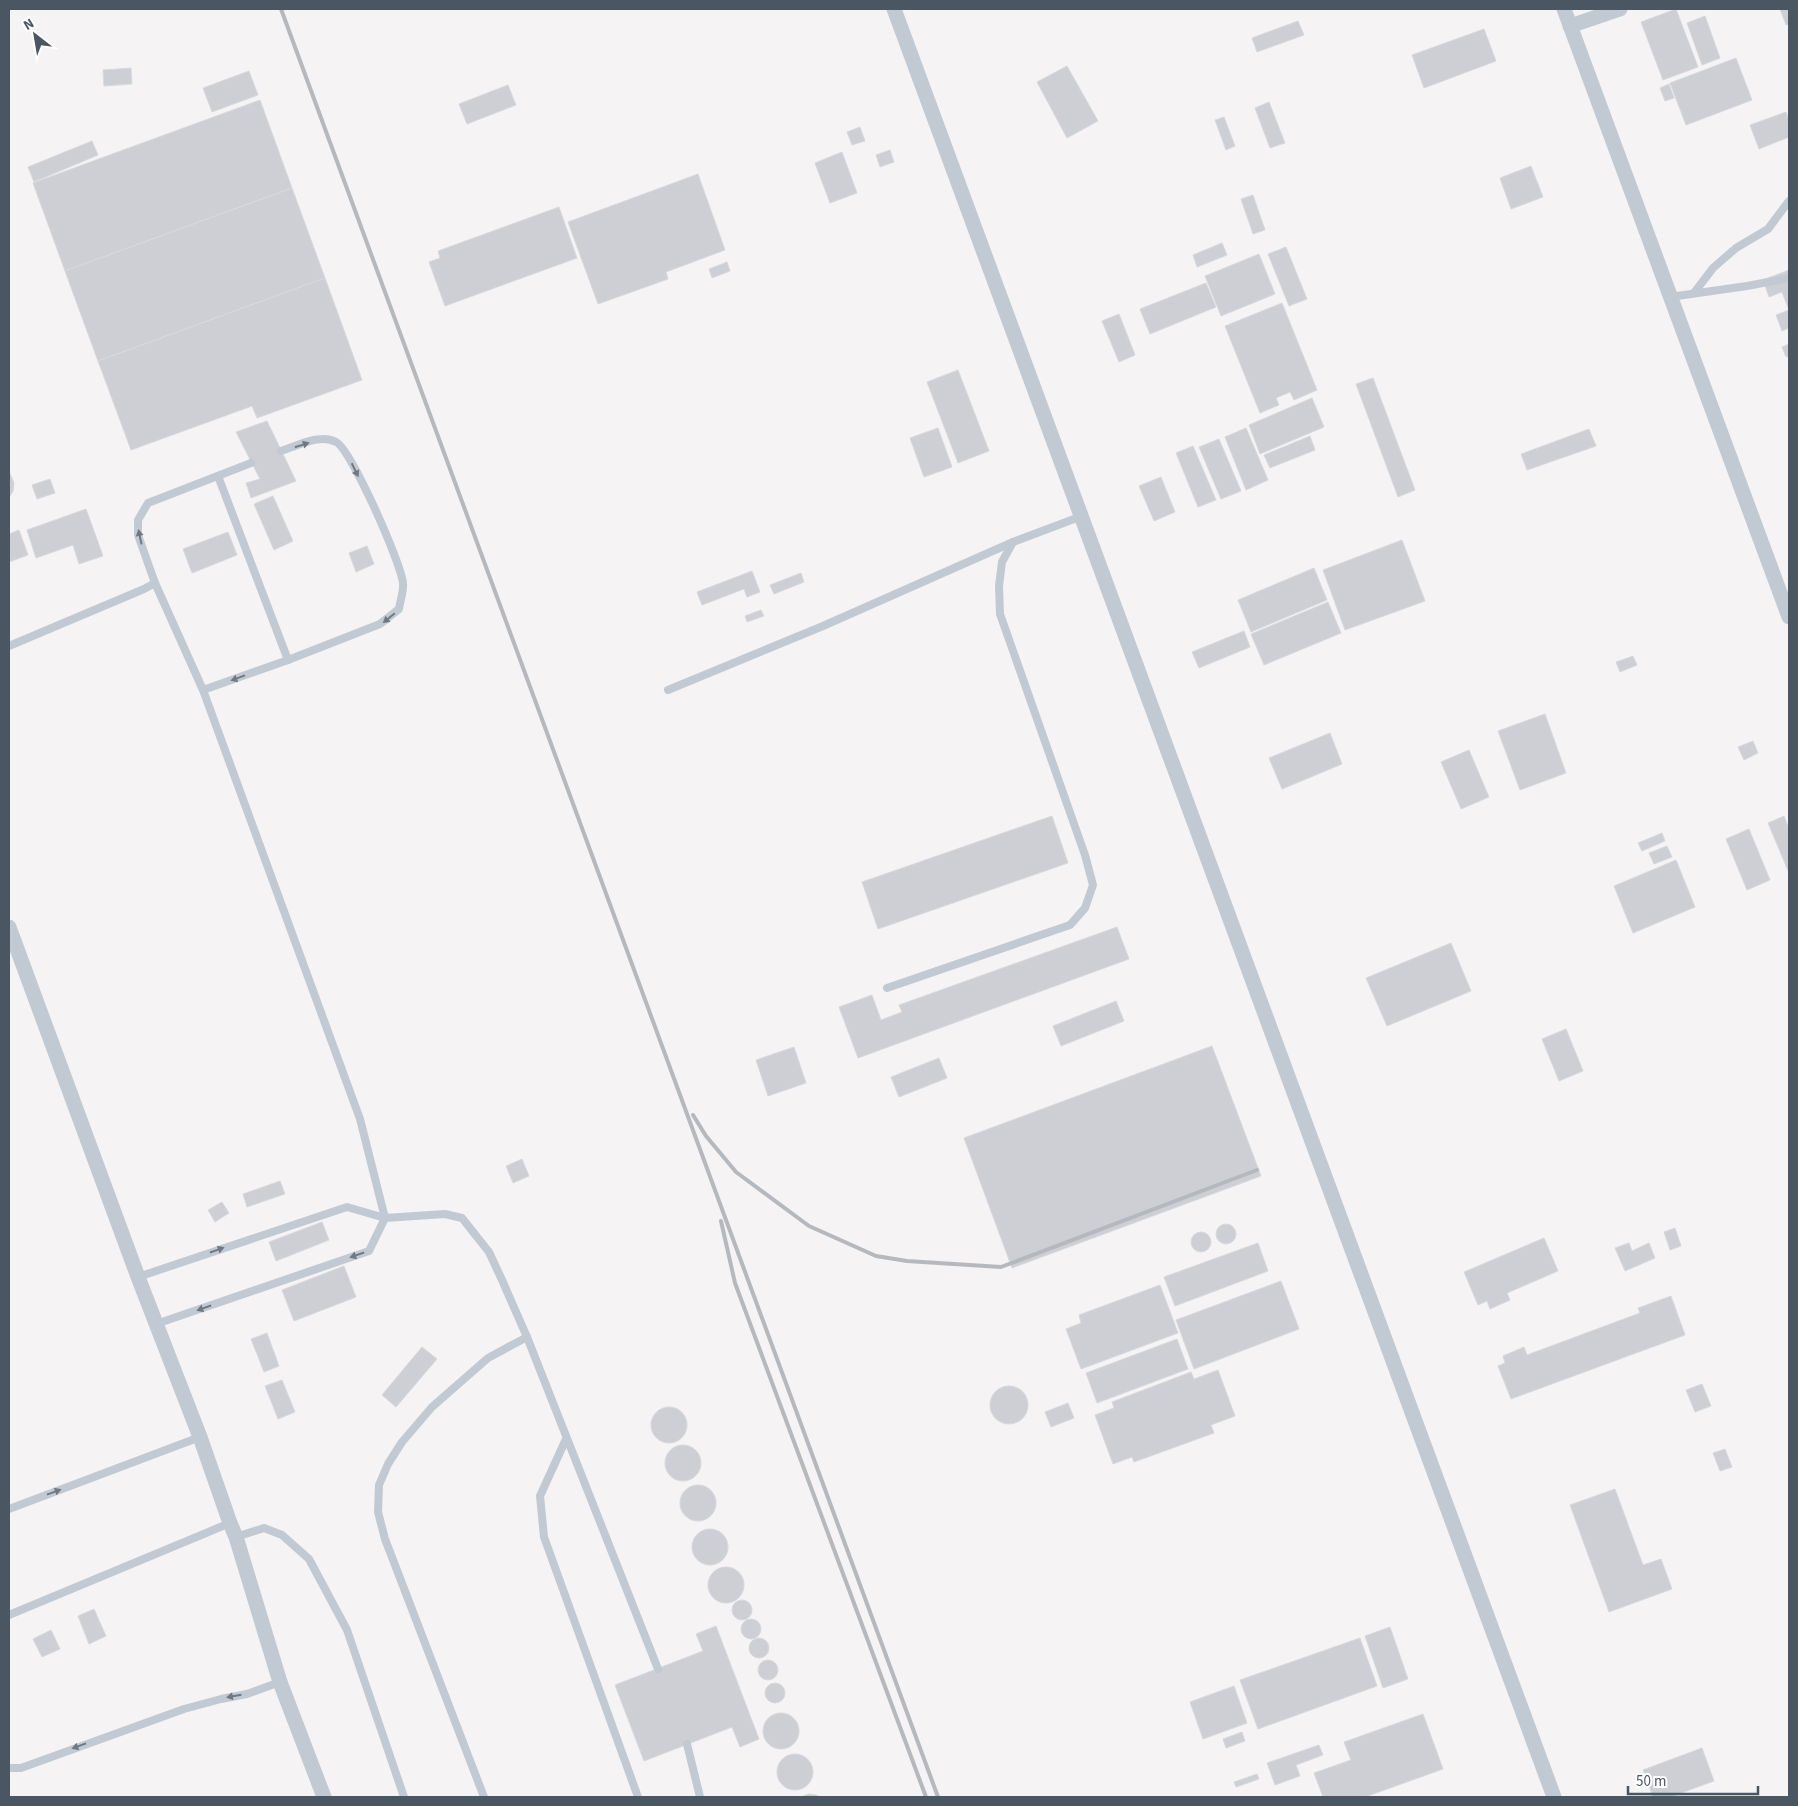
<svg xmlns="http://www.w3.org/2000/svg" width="1798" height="1806" font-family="'Source Sans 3',sans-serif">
  <rect width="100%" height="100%" fill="#f5f3f3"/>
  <g fill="#cdcfd5" stroke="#d7d9de">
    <polygon points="1676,9 1698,67 1663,80 1641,22"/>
    <polygon points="1780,9 1789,9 1789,24 1786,25"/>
    <polygon points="1705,16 1720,58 1702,65 1687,23"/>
    <polygon points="1298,21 1304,35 1257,52 1252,38"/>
    <polygon points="1484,29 1496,61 1424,88 1412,55"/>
    <polygon points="1736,58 1752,100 1686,125 1670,83"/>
    <polygon points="1067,66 1098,121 1067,138 1037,82"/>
    <polygon points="131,68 132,84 104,86 103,70"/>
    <polygon points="249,71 258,95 212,112 203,88"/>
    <polygon points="1669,84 1674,98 1665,101 1660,88"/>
    <polygon points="508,85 516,105 467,124 459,104"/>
    <polygon points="260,100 292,188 65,271 33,183"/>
    <polygon points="1269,102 1285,143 1270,148 1255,108"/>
    <polygon points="1786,112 1789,120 1789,137 1759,149 1750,125"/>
    <polygon points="1224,117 1235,146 1226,150 1215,120"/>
    <polygon points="860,127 865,141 852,145 847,132"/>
    <polygon points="92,141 98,155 34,182 28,167"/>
    <polygon points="890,150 894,162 880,167 876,155"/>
    <polygon points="842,152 857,193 830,203 815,163"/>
    <polygon points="1531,166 1543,197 1511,209 1500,178"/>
    <polygon points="698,174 725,250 666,272 668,279 598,304 568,222"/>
    <polygon points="292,188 325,278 98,361 65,271"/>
    <polygon points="1253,195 1265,230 1253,234 1241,199"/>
    <polygon points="559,207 577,258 445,306 429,262 440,258 438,251"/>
    <polygon points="1222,243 1227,255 1197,267 1193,255"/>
    <polygon points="1286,247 1307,299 1289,306 1268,254"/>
    <polygon points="1259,254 1275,294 1221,316 1205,276"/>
    <polygon points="727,262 730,271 712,278 709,269"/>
    <polygon points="1789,270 1789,328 1782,331 1776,315 1789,310 1782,292 1769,297 1763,280"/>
    <polygon points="325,278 362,380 257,418 252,406 131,450 98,361"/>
    <polygon points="1206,283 1216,307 1150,334 1140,309"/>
    <polygon points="1282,303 1317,390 1294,400 1290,392 1276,398 1279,405 1260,413 1225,326"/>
    <polygon points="1119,314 1135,355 1119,362 1102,321"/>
    <polygon points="1789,344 1789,356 1786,357 1782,347"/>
    <polygon points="958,370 989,451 958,463 927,382"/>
    <polygon points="1373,378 1415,490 1398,497 1356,384"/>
    <polygon points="1312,398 1324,427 1260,454 1249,425"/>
    <polygon points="267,421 296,481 251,498 246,483 260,479 236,432"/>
    <polygon points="938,428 952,467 924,477 910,438"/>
    <polygon points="1246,428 1268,480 1246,490 1225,437"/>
    <polygon points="1589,429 1596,446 1527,470 1521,454"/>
    <polygon points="1310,436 1315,450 1270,468 1264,455"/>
    <polygon points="1219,439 1241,491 1221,499 1199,447"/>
    <polygon points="1193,446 1216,500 1198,507 1176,453"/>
    <polygon points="9,471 14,483 13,491 9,498"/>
    <polygon points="1161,477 1175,512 1154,521 1139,486"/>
    <polygon points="50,479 55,493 37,499 32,485"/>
    <polygon points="273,496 293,541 274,550 254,504"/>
    <polygon points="86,509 103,556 79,564 73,545 36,558 27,530"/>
    <polygon points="19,530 28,555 9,562 9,534"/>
    <polygon points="228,532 237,555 192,573 183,549"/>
    <polygon points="1402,540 1425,601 1345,630 1323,570"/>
    <polygon points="367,546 374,564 356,572 349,553"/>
    <polygon points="1314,568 1327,600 1251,632 1238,600"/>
    <polygon points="752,571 760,592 747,597 744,589 702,605 697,592"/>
    <polygon points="801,573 804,582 774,594 770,585"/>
    <polygon points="1328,602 1341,633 1264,665 1251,634"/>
    <polygon points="761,610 764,616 747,622 745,616"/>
    <polygon points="1244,631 1250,647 1199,668 1192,652"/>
    <polygon points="1633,656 1637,665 1620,672 1616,662"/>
    <polygon points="1545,714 1566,773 1520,790 1498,731"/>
    <polygon points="1330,733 1342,764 1282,789 1269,758"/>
    <polygon points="1753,741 1758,753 1744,760 1738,747"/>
    <polygon points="1469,750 1489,797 1461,809 1441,762"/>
    <polygon points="1052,816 1068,863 878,929 862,882"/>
    <polygon points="1784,816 1789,829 1789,873 1768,823"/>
    <polygon points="1749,829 1770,880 1747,890 1726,839"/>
    <polygon points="1662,833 1665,841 1642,851 1638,843"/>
    <polygon points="1667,846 1672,857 1654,864 1649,853"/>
    <polygon points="1676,860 1695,907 1633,933 1614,886"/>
    <polygon points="1117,927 1129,959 858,1058 839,1007 872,995 881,1020 902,1012 899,1005"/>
    <polygon points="1451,943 1471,991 1387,1026 1366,978"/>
    <polygon points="1116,1001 1124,1021 1061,1046 1053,1026"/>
    <polygon points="1566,1029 1583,1071 1559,1081 1542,1039"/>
    <polygon points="1212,1046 1261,1176 1012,1268 964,1138"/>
    <polygon points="794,1047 806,1083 768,1096 756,1060"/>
    <polygon points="939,1058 947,1078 899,1097 891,1077"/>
    <polygon points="522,1159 529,1176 513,1183 506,1166"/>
    <polygon points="280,1181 285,1194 247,1207 243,1194"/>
    <polygon points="222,1202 229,1213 215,1222 208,1210"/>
    <polygon points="322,1222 329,1240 276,1261 269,1242"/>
    <circle cx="1226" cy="1234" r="10"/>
    <polygon points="1675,1228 1681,1246 1670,1250 1664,1232"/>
    <circle cx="1201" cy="1242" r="10"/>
    <polygon points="1544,1238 1558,1271 1507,1293 1510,1300 1490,1309 1487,1301 1478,1305 1464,1272"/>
    <polygon points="1258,1243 1268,1271 1175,1306 1164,1277"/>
    <polygon points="1629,1243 1632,1251 1649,1243 1655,1258 1625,1271 1615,1248"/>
    <polygon points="344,1266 356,1297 294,1321 282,1290"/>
    <polygon points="1281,1281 1299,1329 1194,1369 1176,1320"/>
    <polygon points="1160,1285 1178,1333 1081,1369 1066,1329 1081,1323 1079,1315"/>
    <polygon points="1671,1296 1685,1335 1511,1399 1498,1366 1505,1363 1503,1356 1524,1347 1527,1355 1640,1313 1638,1308"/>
    <polygon points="267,1333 279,1366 264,1372 251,1339"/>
    <polygon points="1177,1339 1188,1369 1097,1403 1086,1373"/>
    <polygon points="422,1347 437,1359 396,1407 382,1395"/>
    <polygon points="1218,1370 1235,1416 1211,1425 1214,1433 1134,1462 1132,1457 1113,1464 1095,1415 1114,1408 1112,1402 1191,1372 1194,1379"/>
    <polygon points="282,1380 295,1412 278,1419 265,1386"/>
    <polygon points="1702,1384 1711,1406 1695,1412 1686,1390"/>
    <circle cx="1009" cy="1405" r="19"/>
    <polygon points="1068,1403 1074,1418 1051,1427 1045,1412"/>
    <circle cx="669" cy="1425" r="18"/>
    <circle cx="683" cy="1463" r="18"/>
    <polygon points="1725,1449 1732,1467 1720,1471 1713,1453"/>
    <circle cx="698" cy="1503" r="18"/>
    <polygon points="1615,1489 1643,1565 1661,1559 1672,1589 1609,1612 1570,1505"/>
    <circle cx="710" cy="1547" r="18"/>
    <circle cx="726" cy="1585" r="18"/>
    <circle cx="742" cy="1610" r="10"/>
    <polygon points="94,1609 106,1636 89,1644 78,1616"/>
    <circle cx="751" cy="1629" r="10"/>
    <polygon points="716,1626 759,1739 740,1747 732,1727 644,1761 615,1685 703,1651 696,1634"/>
    <polygon points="1390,1627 1408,1679 1383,1688 1365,1636"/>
    <polygon points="51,1630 60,1649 42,1657 33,1639"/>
    <polygon points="1360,1638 1377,1686 1258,1729 1240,1680"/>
    <circle cx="759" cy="1648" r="10"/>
    <circle cx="768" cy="1670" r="10"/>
    <circle cx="775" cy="1693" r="10"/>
    <polygon points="1234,1686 1247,1723 1203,1739 1190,1702"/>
    <circle cx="781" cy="1731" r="18"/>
    <polygon points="1423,1714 1443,1769 1365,1797 1323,1797 1314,1773 1351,1760 1344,1742"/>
    <polygon points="1242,1732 1245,1741 1226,1748 1223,1739"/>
    <polygon points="1319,1745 1323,1755 1296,1765 1300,1776 1275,1785 1267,1763"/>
    <polygon points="1702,1748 1714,1781 1670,1797 1653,1797 1643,1770"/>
    <circle cx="795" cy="1772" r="18"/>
    <polygon points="1257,1774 1259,1779 1236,1787 1234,1782"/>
    <polygon points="809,1794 816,1795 820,1797 800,1797"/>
  </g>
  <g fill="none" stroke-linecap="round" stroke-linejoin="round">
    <g stroke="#c1cad2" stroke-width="8">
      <polyline points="1694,293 1713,268 1736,248 1768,229 1789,201"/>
      <polyline points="1670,297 1747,286 1789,278"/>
      <polyline points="218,476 288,660"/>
      <polyline points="155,583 138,535 138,520 148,503 251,463"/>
      <polyline points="9,646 144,589 155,583 203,690 360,1119 385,1218 369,1251 156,1324"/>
      <path d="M203,690L288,660L380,624L399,609C400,601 404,591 403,583C401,563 351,449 336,442C321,433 297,446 281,451"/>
      <polyline points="668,690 823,626 1013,542 1082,516"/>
      <polyline points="887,988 1070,925 1085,908 1093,885 1085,855 1000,614 999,586 1002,562 1013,542"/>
      <polyline points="138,1277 347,1207 385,1218 445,1214 462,1218 489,1252 502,1280 527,1337 658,1669"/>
      <polyline points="566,1439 540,1496 544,1537 638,1797"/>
      <polyline points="9,1509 200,1437"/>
      <polyline points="236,1537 264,1528 282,1535 309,1559 347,1630 404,1797"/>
      <polyline points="9,1615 230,1523"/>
      <polyline points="687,1744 700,1797"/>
      <polyline points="9,1768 21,1768 184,1709 221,1699 247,1694 280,1682"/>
      <polyline points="484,1797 385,1539 378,1512 379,1485 388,1464 402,1442 432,1407 488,1358 527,1337"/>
    </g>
    <g stroke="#c1cad2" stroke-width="15">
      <polyline points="894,9 1554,1797"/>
      <polyline points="1564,9 1789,617"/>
      <polyline points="1570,26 1620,9"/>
      <polyline points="9,927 138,1277 200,1437 230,1523 236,1537 280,1682 324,1797"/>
    </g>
    <g stroke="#b5b8bd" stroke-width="4">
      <polyline points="281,9 938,1797"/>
      <polyline points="693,1115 706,1136 736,1172 809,1226 876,1256 907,1261 1001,1267 1257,1170"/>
      <polyline points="721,1221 735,1283 926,1797"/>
    </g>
  </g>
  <defs><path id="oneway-solid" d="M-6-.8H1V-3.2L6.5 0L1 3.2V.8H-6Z" transform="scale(1.25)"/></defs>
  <g fill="#6e7983">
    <use href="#oneway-solid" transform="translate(302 445) rotate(-17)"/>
    <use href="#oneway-solid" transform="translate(355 470) rotate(64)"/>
    <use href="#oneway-solid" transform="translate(140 537) rotate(-102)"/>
    <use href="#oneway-solid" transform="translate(389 618) rotate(141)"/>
    <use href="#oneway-solid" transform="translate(238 678) rotate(160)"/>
    <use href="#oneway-solid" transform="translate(217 1250) rotate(-19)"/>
    <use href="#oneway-solid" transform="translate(357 1255) rotate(161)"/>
    <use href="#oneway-solid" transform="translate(204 1308) rotate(161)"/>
    <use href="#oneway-solid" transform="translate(54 1492) rotate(-20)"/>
    <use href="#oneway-solid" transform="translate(234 1696) rotate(170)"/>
    <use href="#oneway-solid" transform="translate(79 1746) rotate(160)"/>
  </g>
  <rect width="1798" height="1806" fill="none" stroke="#4a5661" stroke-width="20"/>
  <g transform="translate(35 35) rotate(329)" stroke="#ffffff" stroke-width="4" paint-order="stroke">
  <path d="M0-4L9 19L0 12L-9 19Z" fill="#4a5661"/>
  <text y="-8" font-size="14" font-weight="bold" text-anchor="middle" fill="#4a5661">N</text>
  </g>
  <path d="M1628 1786v8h130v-8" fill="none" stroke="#4a5661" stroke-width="2.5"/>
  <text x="1636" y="1786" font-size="15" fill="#4a5661" stroke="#ffffff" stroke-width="4" paint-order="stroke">50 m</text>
</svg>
